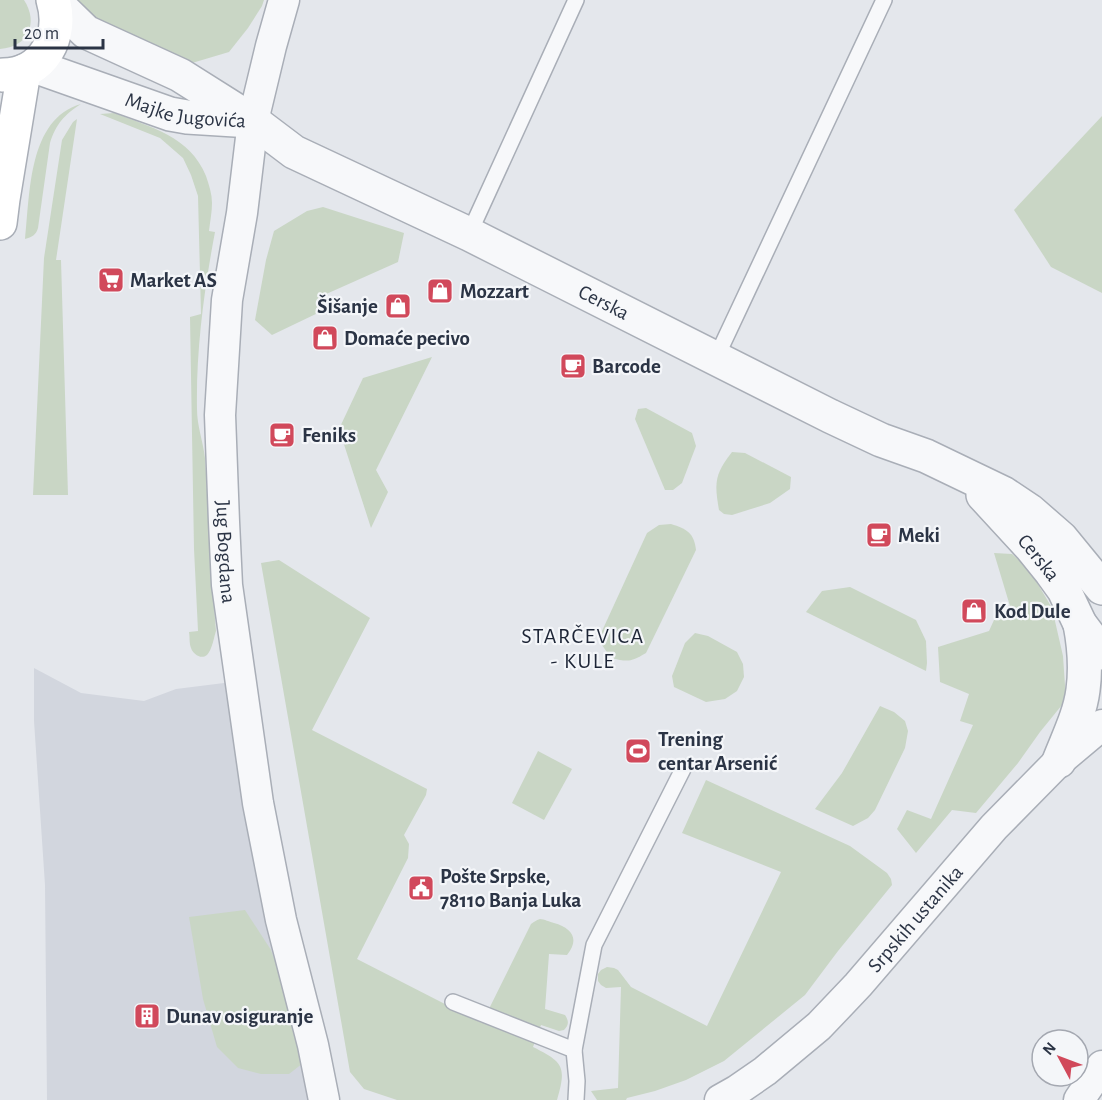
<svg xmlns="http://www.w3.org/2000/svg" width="1102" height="1100" font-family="'Alegreya Sans',sans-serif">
  <rect width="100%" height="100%" fill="#e4e7ec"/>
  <polygon fill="#d2d6de" points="34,668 81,693 144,701 176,689 232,682 315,1100 47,1100 45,885 34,721"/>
  <g fill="#c9d6c5">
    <path d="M0,0H24C39,23 28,47 0,49Z"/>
    <polygon points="76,0 264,0 262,6 248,28 229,52 192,63 103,30"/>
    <path d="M81,104C64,115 56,124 50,143L38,228C36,235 32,237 25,239C30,194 28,119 81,104Z"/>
    <path d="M114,113C150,127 190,136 206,176C209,185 212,194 212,203C212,212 210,222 209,231L215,232C204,290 196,350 197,409C197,426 203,441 205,458C209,516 211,573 216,631C214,637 212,650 207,655C201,660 193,654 191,648C189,643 190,637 189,632L198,631L194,549L190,317L201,314L198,196L191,175L183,158L160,138L100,114Z"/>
    <polygon points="1102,116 1102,293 1051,267 1014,210"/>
    <polygon points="77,119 56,260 61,260 68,495 33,495 44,258 62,140 73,122"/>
    <polygon points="323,207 404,233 398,262 324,295 320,312 272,335 255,320 266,260 274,231 307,211"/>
    <polygon points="432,357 376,470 388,492 371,528 339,429 363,378"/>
    <polygon points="646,408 692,433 696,446 682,483 673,490 665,490 635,419 638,409"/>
    <path d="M732,452L745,453L791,477L790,489L770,503L732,515L724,514L719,510C714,482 715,474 732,452Z"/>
    <path d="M671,524C687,529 694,533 696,550L646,653C631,662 628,662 611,658L602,645V631L647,533L659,525Z"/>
    <polygon points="994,553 1012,554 1029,569 1052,608 1063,656 1066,700 1040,732 1018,763 976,813 952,810 916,853 897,829 907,810 931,819 973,725 960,721 969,694 940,682 938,647 989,631 994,620 1013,616"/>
    <path d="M279,560L370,618L312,730L427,789L426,795L404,835L409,844L408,858L357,959L482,1023L531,924C534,922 536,920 540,919C544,919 550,922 554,923C572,928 580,939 567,955L549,954L545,1009L565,1015C569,1021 569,1025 564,1030L559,1031L541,1025L533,1047C563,1062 567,1066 557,1100H397L364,1089L350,1072L261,563Z"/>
    <polygon points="850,587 916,620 926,641 927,663 926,671 806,612 822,591"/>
    <polygon points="695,633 708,636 737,652 743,664 744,677 737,691 725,699 706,702 674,687 672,676 685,643"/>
    <polygon points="880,706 894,712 905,721 908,731 905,748 875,810 868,818 853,826 815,809 842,773"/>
    <polygon points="538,751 572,769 544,820 512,803"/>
    <polygon points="706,780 850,846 887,873 891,879 892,885 838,951 805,995 724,1061 686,1080 655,1091 627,1098 626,1100 597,1100 591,1091 618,1088 621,987 606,988 601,985 598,981 598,974 601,970 607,967 614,968 618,970 631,987 707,1026 781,872 682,833"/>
    <polygon points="245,910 271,950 297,1024 307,1060 289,1074 261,1074 238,1068 217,1047 203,999 189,917"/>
  </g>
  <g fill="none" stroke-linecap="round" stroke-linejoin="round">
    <defs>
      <g id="service">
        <polyline points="469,234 576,0"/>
        <polyline points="716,358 884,0"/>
        <polyline points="453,1002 574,1050"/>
        <polyline points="576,1100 577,1081 574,1050 594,945 684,767"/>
      </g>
      <g id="minor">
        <path id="s1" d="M284,0L271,46L253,121L242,213L227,300L220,415L224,522L227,585L258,803L281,920L313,1045L324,1100"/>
        <path id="s2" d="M720,1100L736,1091L765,1071L819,1026L858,985L994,827L1059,761L1102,725"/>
        <polyline points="1079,1100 1102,1066"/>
      </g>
      <g id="tertiary">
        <path id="s3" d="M54,1L86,32L180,75L253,121L294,152L469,234L830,416L881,440L926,456L1003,493L1030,511L1061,538L1102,588"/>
        <path id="s4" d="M34,66L170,114L187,117L251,121"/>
        <path id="s5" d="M983,495L1030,546L1051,572L1064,590L1080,624L1102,653"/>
        <path d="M1059,761C1068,738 1080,714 1083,690C1086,668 1084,645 1080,624"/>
      </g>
      <g id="secondary">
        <path d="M3,75C43,75 64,36 53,0"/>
        <polyline points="0,223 3,199 24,71"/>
      </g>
    </defs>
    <use href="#service" stroke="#a9aeb7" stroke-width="18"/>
    <use href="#minor" stroke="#a9aeb7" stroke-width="33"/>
    <use href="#tertiary" stroke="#a9aeb7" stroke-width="36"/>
    <use href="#secondary" stroke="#a9aeb7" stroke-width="36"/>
    <use href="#service" stroke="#f7f8fa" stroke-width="15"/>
    <use href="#minor" stroke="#f7f8fa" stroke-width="30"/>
    <use href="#tertiary" stroke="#f7f8fa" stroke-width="33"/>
    <use href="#secondary" stroke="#fff" stroke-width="33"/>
  </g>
  <defs>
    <symbol id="supermarket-square" viewBox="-11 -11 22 22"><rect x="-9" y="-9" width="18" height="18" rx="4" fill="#d1495b" stroke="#f4f6f9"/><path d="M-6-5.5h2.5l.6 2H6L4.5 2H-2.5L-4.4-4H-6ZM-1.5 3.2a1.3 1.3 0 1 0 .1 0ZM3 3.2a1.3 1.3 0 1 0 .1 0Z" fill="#fff"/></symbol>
    <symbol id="shop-square" viewBox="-11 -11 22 22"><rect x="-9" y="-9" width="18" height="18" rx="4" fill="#d1495b" stroke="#f4f6f9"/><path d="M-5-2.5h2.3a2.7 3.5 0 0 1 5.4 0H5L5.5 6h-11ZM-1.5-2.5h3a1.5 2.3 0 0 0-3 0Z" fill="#fff"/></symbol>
    <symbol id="cafe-square" viewBox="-11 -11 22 22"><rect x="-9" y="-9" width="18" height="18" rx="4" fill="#d1495b" stroke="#f4f6f9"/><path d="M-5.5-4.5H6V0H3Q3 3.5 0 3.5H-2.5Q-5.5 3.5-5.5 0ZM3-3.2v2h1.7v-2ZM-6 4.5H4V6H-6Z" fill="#fff"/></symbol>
    <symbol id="stadium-square" viewBox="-11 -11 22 22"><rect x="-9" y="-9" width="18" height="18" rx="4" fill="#d1495b" stroke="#f4f6f9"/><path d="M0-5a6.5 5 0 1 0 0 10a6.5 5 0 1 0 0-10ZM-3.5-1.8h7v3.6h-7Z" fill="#fff"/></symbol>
    <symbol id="civic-square" viewBox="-11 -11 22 22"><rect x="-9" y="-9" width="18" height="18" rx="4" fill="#d1495b" stroke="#f4f6f9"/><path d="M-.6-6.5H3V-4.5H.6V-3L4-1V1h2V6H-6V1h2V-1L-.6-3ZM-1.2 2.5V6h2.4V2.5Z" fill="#fff"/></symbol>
    <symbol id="building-square" viewBox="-11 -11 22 22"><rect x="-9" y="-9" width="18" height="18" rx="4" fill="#d1495b" stroke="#f4f6f9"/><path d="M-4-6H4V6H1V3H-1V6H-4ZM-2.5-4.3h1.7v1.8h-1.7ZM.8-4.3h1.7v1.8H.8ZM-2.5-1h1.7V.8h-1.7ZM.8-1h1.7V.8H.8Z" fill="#fff"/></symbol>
  </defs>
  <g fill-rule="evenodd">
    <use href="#supermarket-square" x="96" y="265" width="30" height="30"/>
    <use href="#shop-square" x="425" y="276" width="30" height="30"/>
    <use href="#shop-square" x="383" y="291" width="30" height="30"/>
    <use href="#shop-square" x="310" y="323" width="30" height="30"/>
    <use href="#cafe-square" x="558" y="351" width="30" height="30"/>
    <use href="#cafe-square" x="267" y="420" width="30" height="30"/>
    <use href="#cafe-square" x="864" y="520" width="30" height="30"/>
    <use href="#shop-square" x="959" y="596" width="30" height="30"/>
    <use href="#stadium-square" x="623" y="736" width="30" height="30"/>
    <use href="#civic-square" x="406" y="873" width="30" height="30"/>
    <use href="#building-square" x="132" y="1001" width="30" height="30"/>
  </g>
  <g text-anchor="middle" stroke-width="4.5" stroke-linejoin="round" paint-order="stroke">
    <g font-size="21" fill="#2b3445" stroke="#f4f6f9">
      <text dy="7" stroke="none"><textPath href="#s4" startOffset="159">Majke Jugovića</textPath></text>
      <text dy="7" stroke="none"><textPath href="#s3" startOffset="630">Cerska</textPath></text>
      <text dy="7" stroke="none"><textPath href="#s1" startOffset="558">Jug Bogdana</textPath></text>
      <text dy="7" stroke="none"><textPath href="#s5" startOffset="84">Cerska</textPath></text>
      <text dy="7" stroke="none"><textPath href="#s2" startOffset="268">Srpskih ustanika</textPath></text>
    </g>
    <g font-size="21" font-weight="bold" fill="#2b3445" stroke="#f4f6f9" text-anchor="start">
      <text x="130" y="287">Market AS</text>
      <text x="460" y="298">Mozzart</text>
      <text x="378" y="313" text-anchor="end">Šišanje</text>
      <text x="344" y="345">Domaće pecivo</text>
      <text x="592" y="373">Barcode</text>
      <text x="302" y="442">Feniks</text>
      <text x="898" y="542">Meki</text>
      <text x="994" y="618">Kod Dule</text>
      <text x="658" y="746">Trening<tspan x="658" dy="24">centar Arsenić</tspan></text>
      <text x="440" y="883">Pošte Srpske,<tspan x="440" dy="24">78110 Banja Luka</tspan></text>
      <text x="166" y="1023">Dunav osiguranje</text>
    </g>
    <g font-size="22" letter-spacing="1.5" fill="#1d2536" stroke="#f4f6f9">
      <text x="583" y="643">STARČEVICA<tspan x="583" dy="25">- KULE</tspan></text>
    </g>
  </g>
  <g transform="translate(1060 1058) rotate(311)"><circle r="28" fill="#f4f6f9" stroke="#a4a8b1" stroke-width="1.5"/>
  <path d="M0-4.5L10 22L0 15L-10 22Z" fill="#d1495b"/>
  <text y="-9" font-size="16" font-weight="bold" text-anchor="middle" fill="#2b3445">N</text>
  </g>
  <path d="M15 39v9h88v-9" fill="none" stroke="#2b3445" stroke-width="3"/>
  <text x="24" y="39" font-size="18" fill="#2b3445" stroke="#f4f6f9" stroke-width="4.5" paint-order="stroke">20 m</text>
</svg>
